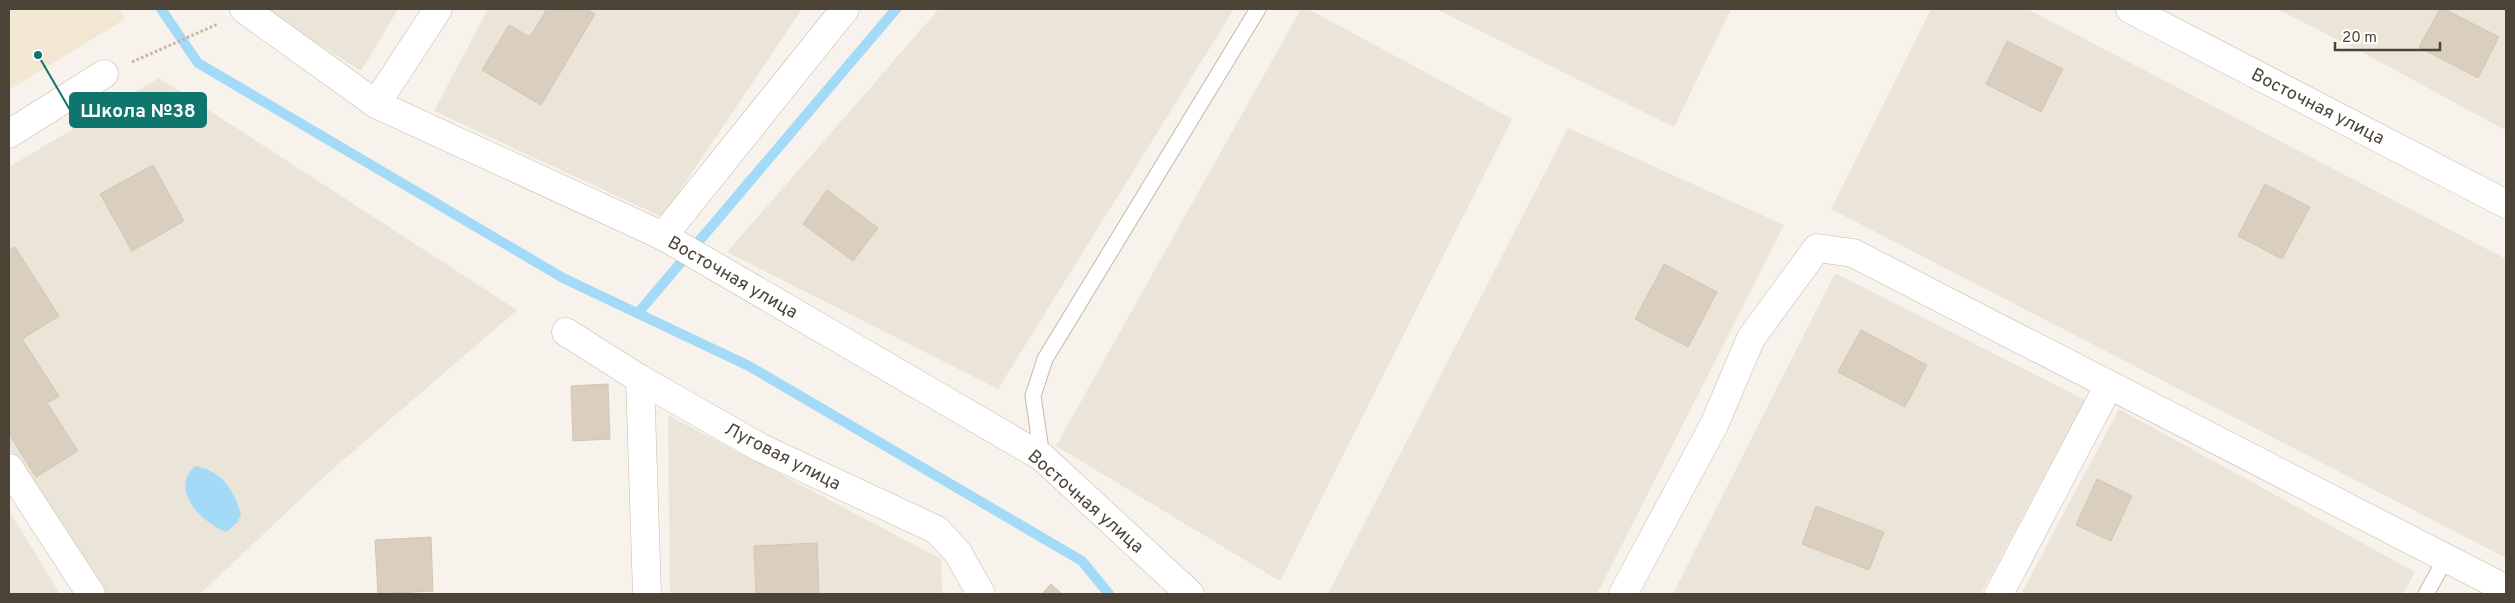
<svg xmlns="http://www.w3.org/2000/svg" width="2515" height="603" font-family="Overpass,sans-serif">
  <rect width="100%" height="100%" fill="#f7f2eb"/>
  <g fill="#ebe4d8">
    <polygon points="263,9 398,9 361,71"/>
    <polygon points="488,9 802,9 662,217 434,111"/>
    <polygon points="939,9 1234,9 998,389 727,252"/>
    <polygon points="1301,9 1308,9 1512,119 1280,581 1056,446"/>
    <polygon points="1436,9 1731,9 1674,127"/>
    <polygon points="1931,9 2027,9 2506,259 2506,558 1831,209"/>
    <polygon points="2277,9 2506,9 2505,130 2362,52"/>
    <polygon points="159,78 517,310 327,474 200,594 105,594 9,448 9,167"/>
    <polygon points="1568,128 1784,225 1597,594 1328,594"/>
    <polygon points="1835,273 2085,400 1981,594 1673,594"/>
    <polygon points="2119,409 2415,572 2403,594 2021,594"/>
    <polygon points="668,415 941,559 942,594 670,594"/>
    <polygon points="9,511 35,553 60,594 9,594"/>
  </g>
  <polygon fill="#f1e7d3" points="9,9 119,9 125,19 9,90"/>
  <path fill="#a2daf8" d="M195,466C222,471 234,490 241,515L237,523L226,532C201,522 169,490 195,466Z"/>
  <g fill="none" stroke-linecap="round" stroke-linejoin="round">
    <g stroke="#a2daf8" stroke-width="10">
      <polyline points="161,9 198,63 563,278 749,366 1082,561 1109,594"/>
      <polyline points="638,313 896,9"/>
    </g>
  </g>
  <g fill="#dacebf" stroke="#d5c5b1">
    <polygon points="547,9 586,9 595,14 541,105 482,70 509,25 530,37"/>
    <polygon points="2440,9 2444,9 2499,37 2478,78 2419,47"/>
    <polygon points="2007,41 2063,69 2041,112 1986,84"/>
    <polygon points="153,165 184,221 132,251 100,194"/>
    <polygon points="2265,184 2310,207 2282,259 2238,236"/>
    <polygon points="827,190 878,228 853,261 803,224"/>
    <polygon points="15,247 59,316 22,339 59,396 47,403 78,451 36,477 9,434 9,251"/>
    <polygon points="1664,264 1717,292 1688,347 1635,319"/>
    <polygon points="1861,330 1927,365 1905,407 1838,372"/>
    <polygon points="608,384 610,439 573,441 571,386"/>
    <polygon points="2097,479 2132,496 2111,541 2076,525"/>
    <polygon points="1816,506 1884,532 1869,570 1802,544"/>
    <polygon points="431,537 433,591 378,594 375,540"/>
    <polygon points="817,543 819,594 756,594 754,546"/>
    <polygon points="1051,584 1062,594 1042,594"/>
  </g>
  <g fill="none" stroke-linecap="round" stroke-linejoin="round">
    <defs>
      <g id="lane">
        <polyline points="1042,457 1033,396 1045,359 1258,9"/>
        <polyline points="2426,594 2446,558"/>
      </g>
      <g id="street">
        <polyline points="244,9 376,104 663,236 1042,457 1190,594"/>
        <polyline points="2130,9 2506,204"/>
        <polyline points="376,104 438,9"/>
        <polyline points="9,134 104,74"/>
        <polyline points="663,236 845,9"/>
        <polyline points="566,332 640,379 761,448 937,530 958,553 981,594"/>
        <polyline points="640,379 647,594"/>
        <polyline points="9,468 91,594"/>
        <polyline points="1623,594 1714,425 1751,338 1817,248 1853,253 2506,589"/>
        <polyline points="1999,594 2109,385"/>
      </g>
    </defs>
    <use href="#lane" stroke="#c4baac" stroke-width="17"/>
    <use href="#street" stroke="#c4baac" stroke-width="29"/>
    <polyline stroke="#c7b59b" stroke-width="3" stroke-dasharray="2.5 2.5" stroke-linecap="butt" points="132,62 218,24"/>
    <use href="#lane" stroke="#fff" stroke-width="15"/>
    <use href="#street" stroke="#fff" stroke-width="28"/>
  </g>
  <g text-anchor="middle" stroke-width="4" stroke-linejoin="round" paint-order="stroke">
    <g font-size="18" fill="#4c4337" stroke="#fff">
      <text transform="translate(2318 106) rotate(27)" y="6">Восточная улица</text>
      <text transform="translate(733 277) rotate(30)" y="6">Восточная улица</text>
      <text transform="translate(783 456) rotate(27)" y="6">Луговая улица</text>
      <text transform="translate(1086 501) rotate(41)" y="6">Восточная улица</text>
    </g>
  </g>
  <path fill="none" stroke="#0f766e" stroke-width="2" d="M38 55L70 110"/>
  <circle fill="#0f766e" stroke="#fff" stroke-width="2" cx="38" cy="55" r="5"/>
  <rect fill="#0f766e" stroke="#0f766e" stroke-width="2" x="70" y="93" width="136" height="34" rx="5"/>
  <g font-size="19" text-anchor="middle" font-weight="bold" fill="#fff">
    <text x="138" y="117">Школа №38</text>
  </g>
  <rect width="2515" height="603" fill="none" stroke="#4c4337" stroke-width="20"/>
  <path d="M2335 42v8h105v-8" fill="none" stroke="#4c4337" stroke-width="2.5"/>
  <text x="2342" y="42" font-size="15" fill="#4c4337" stroke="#ffffff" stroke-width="4" paint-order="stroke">20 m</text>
</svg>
